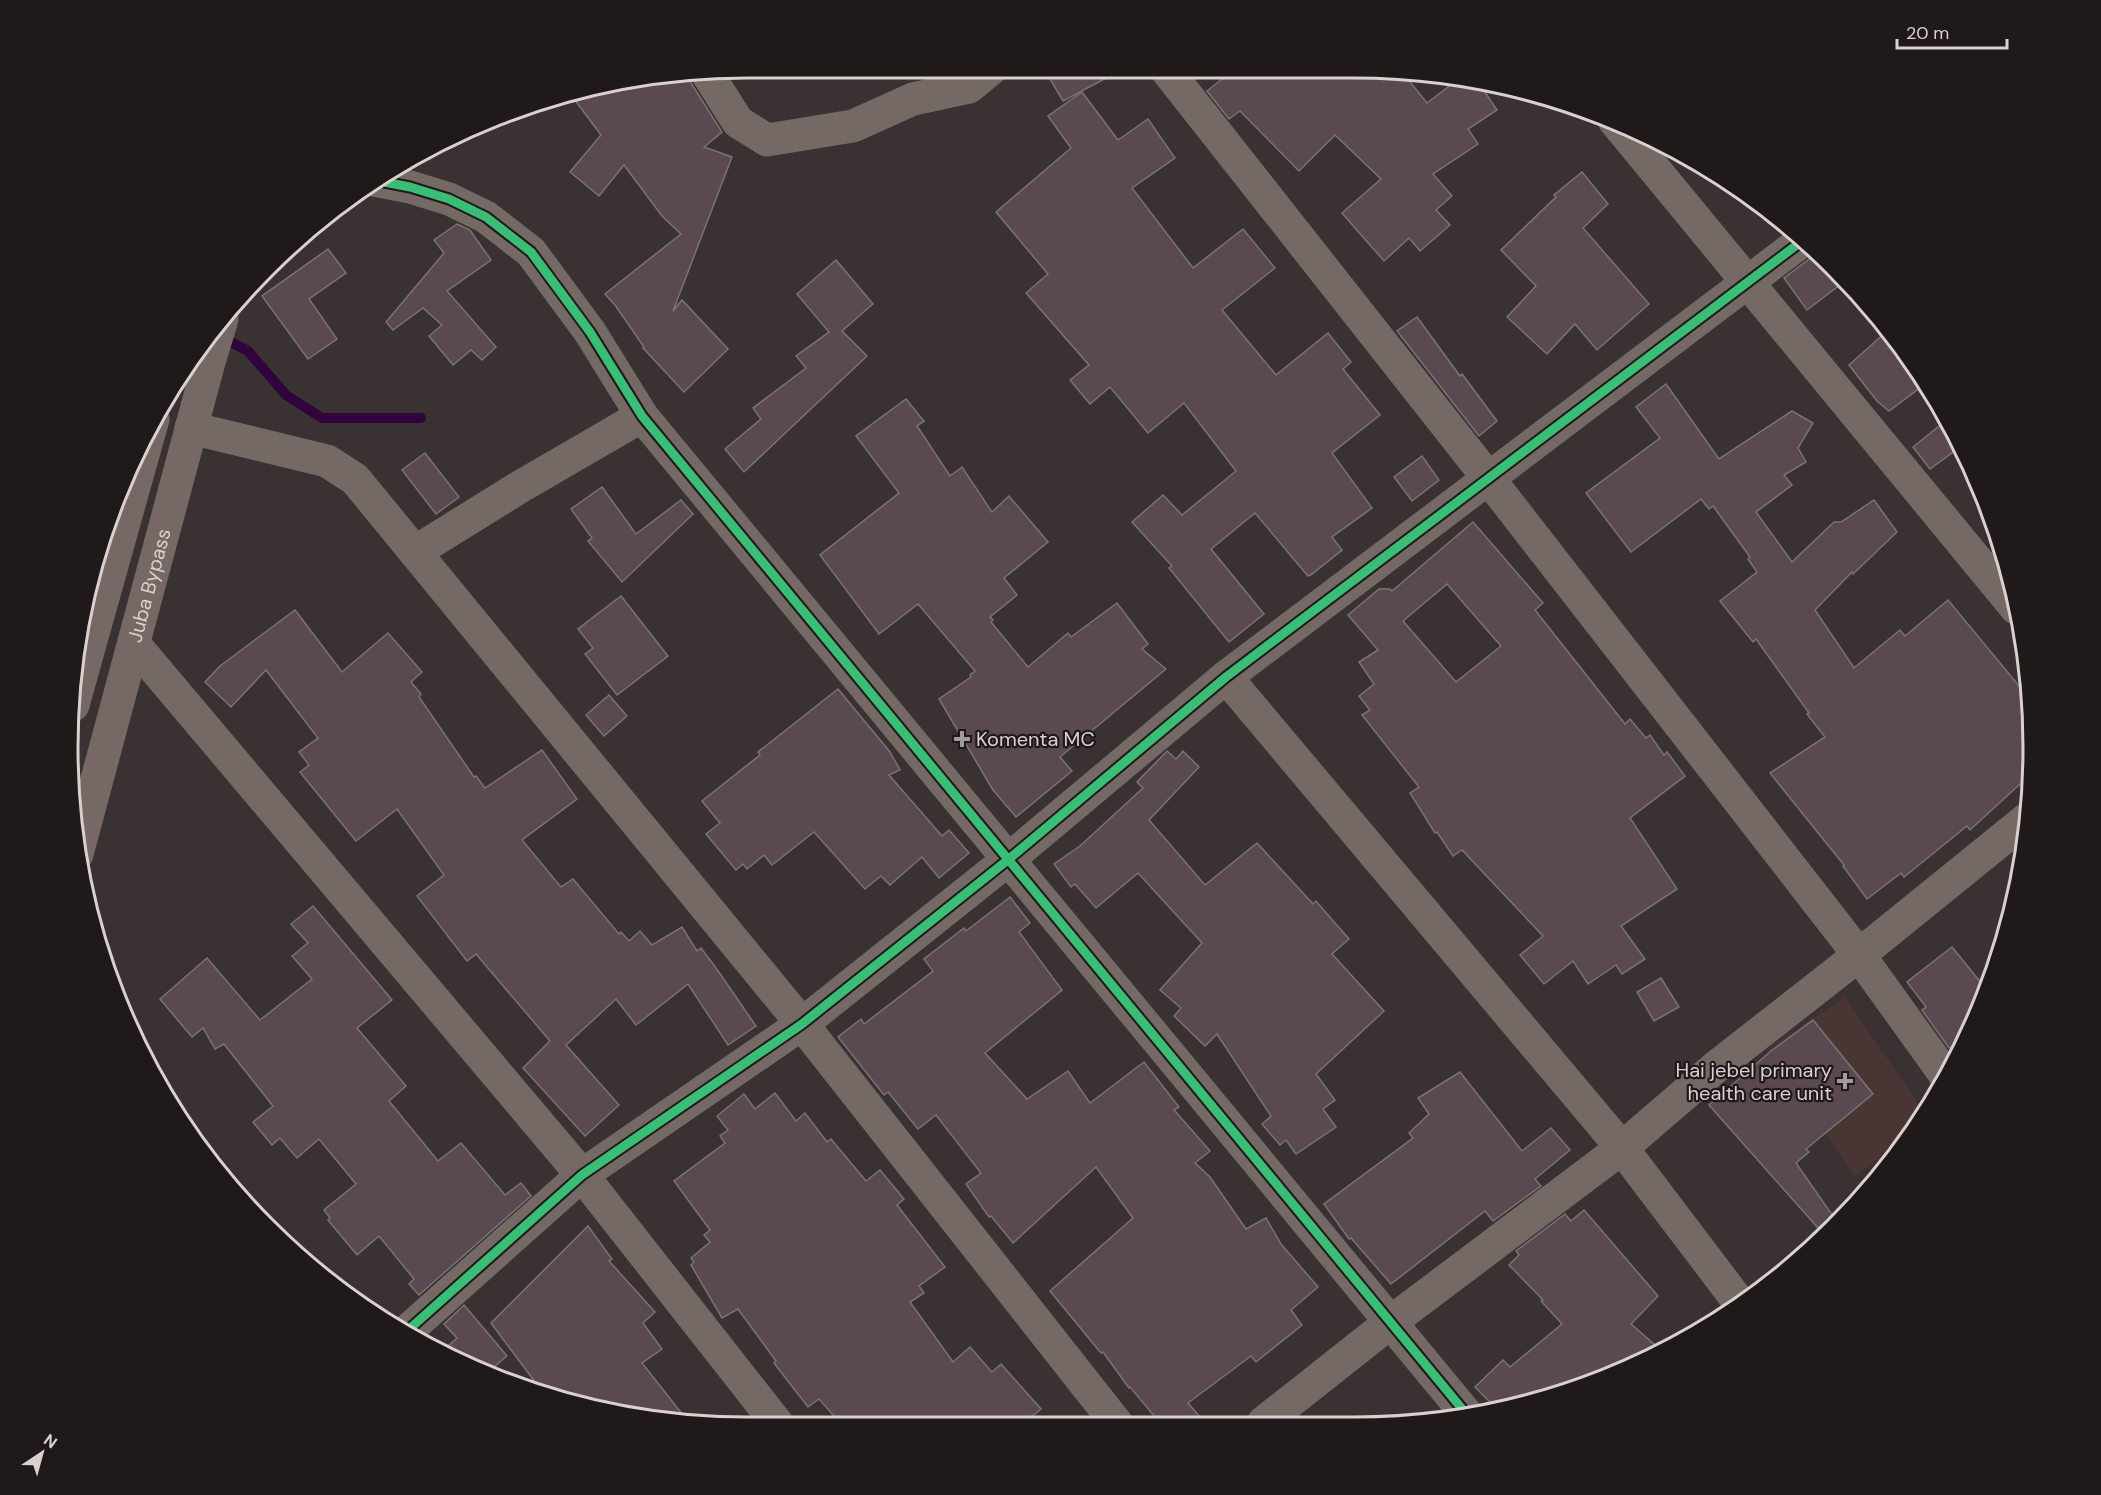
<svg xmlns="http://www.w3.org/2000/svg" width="2101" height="1495" font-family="'DM Sans',sans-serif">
  <rect width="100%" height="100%" fill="#3a3232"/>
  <polygon fill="#4a3535" points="1845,997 1924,1112 1907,1139 1854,1176 1767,1049"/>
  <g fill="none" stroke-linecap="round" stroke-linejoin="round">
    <polyline stroke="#32043e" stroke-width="10" points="221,337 248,351 286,395 322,418 421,418"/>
  </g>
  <g fill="#5b4951" stroke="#797374" stroke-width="1.5" fill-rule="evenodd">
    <polygon points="1067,68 1125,68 1063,101 1049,77"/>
    <polygon points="1236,68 1354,68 1402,72 1427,103 1460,78 1477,80 1497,110 1468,129 1478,144 1433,174 1452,196 1436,210 1450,225 1420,251 1409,238 1384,261 1342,213 1381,179 1335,135 1299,171 1240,111 1229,119 1207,91"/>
    <polygon points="689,75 691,83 722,132 704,147 732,157 673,311 682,300 728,349 684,392 643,348 644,347 615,305 605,294 681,234 662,216 624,165 599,196 570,172 601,135 569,92"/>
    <polygon points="1082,92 1118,140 1148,119 1175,158 1132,188 1193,268 1243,229 1275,268 1222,310 1276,375 1328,333 1351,362 1343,369 1380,415 1332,453 1372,508 1332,537 1342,550 1312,574 1308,576 1255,513 1211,549 1264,614 1229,642 1169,568 1172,566 1132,522 1163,495 1182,515 1236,471 1184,403 1148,433 1110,387 1090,404 1070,380 1089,365 1026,293 1048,274 996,212 1071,148 1048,116"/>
    <polygon points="1582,172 1608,204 1583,228 1649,304 1597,350 1575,324 1547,354 1507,317 1536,286 1501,250 1556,197 1554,195"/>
    <polygon points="457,224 470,230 491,260 447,291 496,347 482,360 471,350 453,365 429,336 442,325 423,308 393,330 386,322 444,253 434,240"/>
    <polygon points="328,249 346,273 309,299 337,339 308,359 262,296"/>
    <polygon points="1816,254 1845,281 1807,310 1784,278"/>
    <polygon points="836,260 873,304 842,331 867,356 744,472 725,449 761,419 753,408 806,368 796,356 829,332 797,294"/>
    <polygon points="1417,317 1460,376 1462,374 1497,421 1479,436 1397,331"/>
    <polygon points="1887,331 1925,384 1889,411 1877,401 1849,365"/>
    <polygon points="1666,384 1719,459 1792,411 1813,423 1798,448 1806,462 1784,475 1792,485 1756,512 1792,562 1834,522 1841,522 1874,500 1897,532 1853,574 1852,572 1815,610 1854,668 1900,630 1905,636 1948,600 2029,698 2031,774 1970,830 1967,826 1904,877 1901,873 1867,899 1843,866 1844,865 1770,773 1825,737 1807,714 1809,713 1756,639 1753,642 1720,601 1757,572 1748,559 1750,557 1713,506 1709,509 1701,499 1631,552 1586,493 1660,438 1636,407"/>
    <polygon points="906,399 924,421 917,426 950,476 962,467 992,512 1009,496 1048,542 1004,578 1017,595 990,617 993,620 991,622 1028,667 1068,633 1071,637 1117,603 1148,644 1142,649 1166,669 1060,757 1072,771 1016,817 993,790 939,699 971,677 970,675 975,671 918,604 879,634 820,555 899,493 856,436"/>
    <polygon points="1948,419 1960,447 1930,469 1913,447"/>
    <polygon points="425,453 459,497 436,514 402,470"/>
    <polygon points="1422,456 1439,480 1412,501 1394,477"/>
    <polygon points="602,487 636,534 681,500 693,514 622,582 588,541 592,538 571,509"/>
    <path d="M1473,522L1543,603L1535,610L1625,724L1630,719L1646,738L1650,735L1664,755L1667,752L1685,776L1630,818L1677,889L1621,926L1645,959L1622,974L1616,965L1588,984L1573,961L1544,984L1520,955L1543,936L1462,850L1453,856L1437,832L1435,833L1410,793L1419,787L1362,715L1370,710L1359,696L1374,684L1359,662L1378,650L1348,615L1379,589H1390L1392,591ZM1447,584L1501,646L1456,682L1403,621Z"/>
    <polygon points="621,596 668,656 617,695 585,654 593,648 578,629"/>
    <polygon points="295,610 342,672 388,633 422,672 411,682 421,694 419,697 474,777 476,776 485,788 542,750 577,799 522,840 561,887 573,879 619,934 621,932 629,941 640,931 652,945 682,927 697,951 701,948 716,968 756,1026 728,1045 688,984 636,1025 616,999 566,1045 619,1105 585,1136 523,1068 550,1041 476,954 467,961 417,896 444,875 397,809 356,841 300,772 309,765 299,752 318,738 266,670 231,707 205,682 220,666"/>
    <polygon points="838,689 890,752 900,770 889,775 942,836 949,830 969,853 939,878 922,857 890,885 881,876 865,889 814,832 772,865 764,855 747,869 743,864 736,870 706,834 720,823 702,801 760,755 758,752"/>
    <polygon points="609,695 627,716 604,736 586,715"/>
    <polygon points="1167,751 1176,759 1183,751 1199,767 1149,820 1205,885 1257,843 1313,904 1316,901 1349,939 1332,954 1384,1011 1316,1074 1335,1100 1323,1109 1336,1127 1296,1154 1286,1140 1280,1145 1262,1124 1271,1116 1217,1034 1205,1046 1174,1016 1181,1008 1160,990 1202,943 1138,873 1096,908 1075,884 1071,887 1054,864 1080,846 1143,788 1137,782"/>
    <polygon points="1010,897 1030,923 1019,932 1062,990 985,1053 1027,1099 1068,1071 1090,1103 1144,1062 1179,1107 1174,1110 1210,1151 1195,1163 1210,1177 1246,1229 1266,1218 1281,1244 1318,1287 1291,1310 1302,1325 1256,1362 1251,1356 1188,1403 1205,1423 1160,1423 1130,1387 1129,1388 1103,1352 1101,1353 1050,1291 1133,1218 1096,1167 1013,1243 991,1216 989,1217 966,1184 981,1173 936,1115 918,1129 888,1092 884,1095 838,1037 861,1019 864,1024 933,971 924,959 964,928 966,931"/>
    <polygon points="313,906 392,1000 357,1028 406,1086 389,1101 438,1161 461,1143 505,1195 521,1183 531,1196 419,1295 409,1284 414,1279 379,1236 357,1255 328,1220 330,1218 324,1210 356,1184 319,1139 297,1158 280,1138 272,1145 253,1122 273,1106 224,1044 215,1049 203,1028 192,1037 160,999 207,958 260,1020 312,979 292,956 308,943 291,924"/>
    <polygon points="1952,947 1986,989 1969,1032 1949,1048 1922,1010 1926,1007 1907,982"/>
    <polygon points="1661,978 1679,1007 1654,1021 1637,992"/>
    <polygon points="1813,1020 1873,1094 1806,1149 1809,1152 1796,1163 1833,1216 1818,1228 1709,1105 1771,1051"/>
    <polygon points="1460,1072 1522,1151 1551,1128 1570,1150 1535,1179 1541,1186 1493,1221 1485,1211 1391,1284 1351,1238 1349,1239 1324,1204 1413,1138 1409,1133 1429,1114 1418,1098"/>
    <polygon points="775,1093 796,1121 805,1113 827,1142 831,1139 866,1181 880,1170 904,1199 897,1205 945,1267 919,1286 924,1293 910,1302 953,1362 970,1347 992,1372 1001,1364 1041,1409 1023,1424 842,1425 819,1399 808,1407 774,1363 776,1361 738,1309 722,1318 691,1265 694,1262 691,1258 710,1242 704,1235 710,1230 674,1181 725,1143 720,1136 728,1130 717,1116 744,1094 755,1109"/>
    <polygon points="1584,1210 1658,1296 1631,1324 1663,1352 1654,1358 1572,1392 1497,1409 1475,1387 1503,1360 1510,1367 1562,1324 1541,1301 1543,1300 1509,1265 1519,1255 1516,1251 1565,1214 1571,1221"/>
    <polygon points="588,1226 612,1259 609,1261 655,1312 643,1323 662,1349 642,1363 690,1424 572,1404 544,1394 491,1323"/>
    <polygon points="464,1305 507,1356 487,1373 478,1362 472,1367 440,1353 457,1338 444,1324"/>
  </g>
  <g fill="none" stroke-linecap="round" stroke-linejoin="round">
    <g stroke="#746965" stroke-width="33">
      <polyline points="1165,68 1489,479 1859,955 1946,1076"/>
      <polyline points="707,73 738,122 767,140 853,126 913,99 969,87 992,68"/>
      <polyline points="1614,120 2016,608"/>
      <polyline points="374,180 410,187 449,199 486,217 531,252 590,332 642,416 1468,1416"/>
      <polyline points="191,428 327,461 355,479 802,1024 1117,1424"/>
      <polyline points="415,552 518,488 642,416"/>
      <polyline points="134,644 582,1175 779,1426"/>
      <polyline points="1226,677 1622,1148 1738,1301"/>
      <polyline points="406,1332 582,1175 802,1024 1009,859 1226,677 1802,241"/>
      <polyline points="1263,1423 1392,1321 1622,1148 1716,1067 1859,955 2028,818"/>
    </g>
    <g stroke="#766965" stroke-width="33">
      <polyline points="73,705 153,419"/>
      <path id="s1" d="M77,854L209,362L222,319"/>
    </g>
    <defs>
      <g id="cycleway">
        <polyline points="374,180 410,187 449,199 486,217 531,252 590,332 642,416 1468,1416"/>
        <polyline points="406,1332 582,1175 802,1024 1009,859 1226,677 1802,241"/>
      </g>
    </defs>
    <use href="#cycleway" stroke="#201919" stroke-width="13"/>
    <use href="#cycleway" stroke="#3abd76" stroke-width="9"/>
  </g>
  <g fill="#a39999" stroke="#201919" stroke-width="2">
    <path d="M959 730h6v6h6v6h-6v6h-6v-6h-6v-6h6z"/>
    <path d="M1842 1072h6v6h6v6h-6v6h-6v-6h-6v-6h6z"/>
  </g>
  <g text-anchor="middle" stroke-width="4.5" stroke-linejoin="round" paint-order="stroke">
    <g font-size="20" fill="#dbd0d0" stroke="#201919">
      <text dy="7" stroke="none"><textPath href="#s1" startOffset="278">Juba Bypass</textPath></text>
    </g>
    <g font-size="20" fill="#dbd0d0" stroke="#201919" text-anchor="start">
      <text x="976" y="746">Komenta MC</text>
      <text x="1832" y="1077" text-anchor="end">Hai jebel primary<tspan x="1832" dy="23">health care unit</tspan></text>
    </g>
  </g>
  <path d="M0 0H2101V1495H0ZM747 78H1354A669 669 0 0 1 2023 747V748A669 669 0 0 1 1354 1417H747A669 669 0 0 1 78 748V747A669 669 0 0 1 747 78Z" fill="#201919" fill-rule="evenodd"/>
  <path fill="none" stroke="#dbd0d0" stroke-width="3" d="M747 78H1354A669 669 0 0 1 2023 747V748A669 669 0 0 1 1354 1417H747A669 669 0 0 1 78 748V747A669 669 0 0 1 747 78Z"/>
  <g transform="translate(42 1453) rotate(36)" stroke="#201919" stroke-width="4.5" paint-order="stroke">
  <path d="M0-4.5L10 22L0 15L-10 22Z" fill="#dbd0d0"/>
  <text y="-9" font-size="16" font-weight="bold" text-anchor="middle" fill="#dbd0d0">N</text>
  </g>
  <path d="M1897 39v9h110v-9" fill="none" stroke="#dbd0d0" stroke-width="3"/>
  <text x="1906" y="39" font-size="18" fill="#dbd0d0" stroke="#201919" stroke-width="4.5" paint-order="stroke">20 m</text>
</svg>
